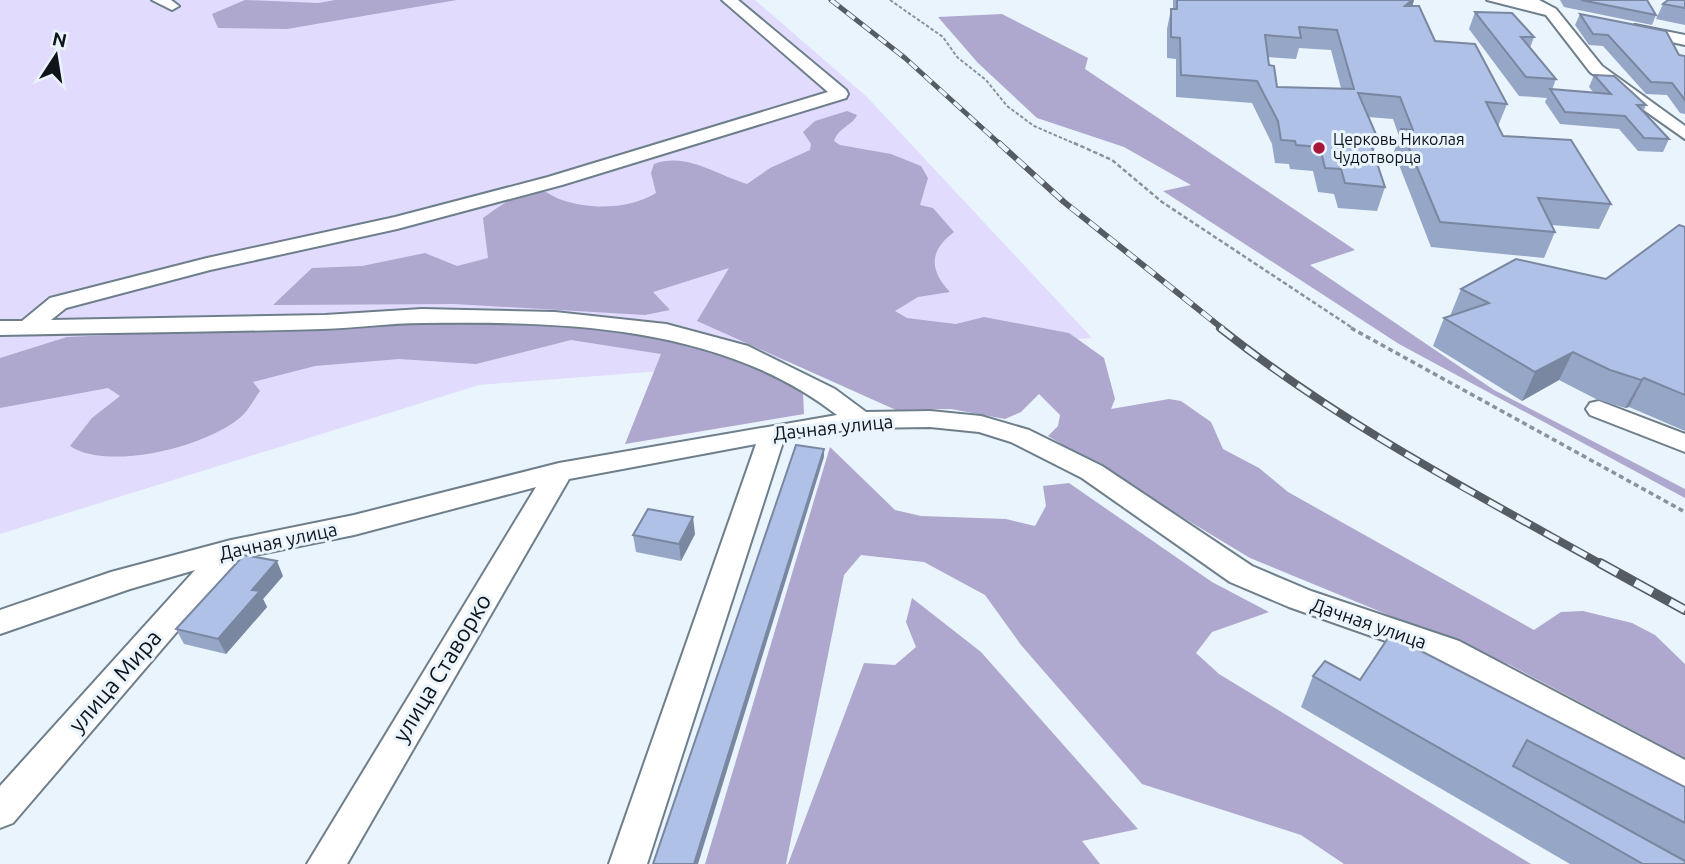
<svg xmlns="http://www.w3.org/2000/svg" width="1685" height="864" font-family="Ubuntu,sans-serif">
  <rect width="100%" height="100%" fill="#e9f4fc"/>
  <polygon fill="#e1dcfe" points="0,0 755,0 867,97 1092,338 479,385 0,534"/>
  <g fill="#aea7ce">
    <polygon points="245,0 318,3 335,0 457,0 287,29 218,28 212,14"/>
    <polygon points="1002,14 1088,58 1085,69 1355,250 1310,265 1494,390 1685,489 1685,498 1399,344 1163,191 1191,185 1124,147 1037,118 978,63 938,17"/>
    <path d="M847,111L857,115C852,126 839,127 834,141L840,145L891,154L921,166L928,178L920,205L933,208L954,232C930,250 928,269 950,292L918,297L895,311L907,318L939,322L956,324L984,317L1069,333L1104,358L1115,399L1111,409L1169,399L1181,401L1211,422L1223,449L1259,468L1288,492L1534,630L1561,612L1583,611L1632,623L1655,635L1685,664V758L1510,665L1250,558L1048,436L1058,426L1060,415L1039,394L1021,412L1005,419L951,409L896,410L697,321L729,268L653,292L670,310L645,315L454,304L273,305L312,268L362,266L425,253L457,266L488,258L483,218C497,208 523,188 542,191C548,192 555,198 562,200C591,210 630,209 656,193L651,173L654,164C687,152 716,175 747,184L770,168L810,150L811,144L803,132L815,121Z"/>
    <path d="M422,322C520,323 658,319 748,360C767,369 785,382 803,392L804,414L625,444L661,354L571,340L476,364L399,359L315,366L253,382L260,391C255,398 250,407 244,414C212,446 108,472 70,446L92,418L120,396L108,388L0,408V358L67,337Z"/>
    <polygon points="830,447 895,510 921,516 1006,519 1035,526 1046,506 1043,486 1069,483 1212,582 1269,612 1212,632 1196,653 1219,674 1531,864 1344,864 1301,835 1142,784 1021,645 985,595 924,562 861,555 844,575 786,864 705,864"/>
    <polygon points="912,598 981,652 1138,829 1082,841 1100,864 788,864 864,663 895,665 916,647 906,622"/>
  </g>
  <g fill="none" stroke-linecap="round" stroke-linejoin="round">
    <defs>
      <g id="minor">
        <polygon points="152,0 171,0 179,6 172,10"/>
        <path d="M722,0H738L846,90L848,94L846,98L562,185L397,229L210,270L66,308L51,320L325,315L422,309L555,312L666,324L748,346L835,389L866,412L930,411L981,416L1029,430L1102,466L1252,566L1311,591L1459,641L1685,760V793L1437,659L1289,607L1230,582L1082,478L1011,442L979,432L930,427L860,428L784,439L647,864H609L756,444L569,479L347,864H307L536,487L354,535L240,558L13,823L0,828V786L195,570L130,589L0,634V610L111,572L231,540L354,515L559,463L837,415C722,325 563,321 423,323C389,323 356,328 322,329C215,332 107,333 0,335V321H22L50,298L207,258L395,217L548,177L828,92Z"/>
        <polygon points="1487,0 1539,0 1556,9 1602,66 1685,126 1685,139 1590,72 1546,15"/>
        <polygon points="1635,25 1685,35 1685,45 1630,33 1627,30"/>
        <polygon points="1599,401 1685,434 1685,452 1590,415 1586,409 1590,403"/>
      </g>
    </defs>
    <use href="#minor" stroke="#6e7f8b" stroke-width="4"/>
    <polyline stroke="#8a9399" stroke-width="2" stroke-dasharray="3.5 2" stroke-linecap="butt" points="890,0 943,37 957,57 986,80 1007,106 1034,126 1078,145"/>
    <polyline stroke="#8a9399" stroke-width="2.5" stroke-dasharray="4.5 2.5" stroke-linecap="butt" points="1074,143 1112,160 1162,202 1354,329"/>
    <polyline stroke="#8a9399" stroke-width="3.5" stroke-dasharray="5 3.5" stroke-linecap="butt" points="1351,328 1685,512"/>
    <use href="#minor" fill="#fff" fill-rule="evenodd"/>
    <defs>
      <polyline id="rail-far3" points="831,0 905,58 1001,145"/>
      <polyline id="rail-far2" points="999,143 1064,202 1223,329"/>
      <path id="rail-far1" d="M1220,328C1338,422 1472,492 1603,565"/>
      <polyline id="rail" points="1600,563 1685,610"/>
    </defs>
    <use href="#rail-far3" stroke="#555c62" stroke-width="5"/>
    <use href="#rail-far2" stroke="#555c62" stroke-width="6"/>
    <use href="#rail-far1" stroke="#555c62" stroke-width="8"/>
    <use href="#rail" stroke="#555c62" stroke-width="10"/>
    <use href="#rail-far3" stroke="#e9f4fc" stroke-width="3.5" stroke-dasharray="10" stroke-linecap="butt"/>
    <use href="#rail-far2" stroke="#e9f4fc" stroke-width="4.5" stroke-dasharray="12" stroke-linecap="butt"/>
    <use href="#rail-far1" stroke="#e9f4fc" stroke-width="5" stroke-dasharray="16" stroke-linecap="butt"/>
    <use href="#rail" stroke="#e9f4fc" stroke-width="7" stroke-dasharray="20" stroke-linecap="butt"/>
  </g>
  <g fill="#96a6c6" fill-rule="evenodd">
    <path d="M1173,0H1414L1412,6L1435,41L1507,104L1498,126L1503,136L1611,204L1599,229L1552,225L1555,232L1544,258L1431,247L1394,152L1399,136L1393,119L1368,117L1378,139L1373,153L1385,187L1377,211L1338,208L1334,194L1318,192L1313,171L1290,169L1289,164L1275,163L1272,144L1252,103L1176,97V59L1167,58V29L1171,9H1173ZM1299,48L1331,50L1341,88L1277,87L1269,65L1268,57L1296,59Z"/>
    <polygon points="1560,0 1647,0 1656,15 1652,25 1564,7"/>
    <polygon points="1685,0 1685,25 1656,19 1663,4"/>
    <polygon points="1475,12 1534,37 1530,48 1556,79 1552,90 1594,93 1589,87 1594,75 1646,105 1643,112 1669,139 1663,152 1638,151 1619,129 1560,124 1545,102 1547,98 1519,96 1469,29"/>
    <polygon points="1580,14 1679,55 1685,56 1685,114 1680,113 1667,95 1646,94 1603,46 1589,45 1575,25"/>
    <polygon points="1685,227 1685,431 1629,407 1625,408 1596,399 1559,380 1522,401 1433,346 1444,318 1450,316 1461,289 1606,279"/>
    <polygon points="695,534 681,561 636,552 633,535"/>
    <polygon points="283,576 263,599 267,607 226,654 184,644 176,629"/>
    <polygon points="1313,676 1360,680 1685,787 1685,864 1570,864 1301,707"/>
  </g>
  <g fill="#7a87a1">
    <polygon points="1412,0 1414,0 1409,18 1405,6"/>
    <polygon points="1573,352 1559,380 1522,401 1535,372"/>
    <polygon points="1644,378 1629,407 1625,408 1641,380"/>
    <polygon points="824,449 824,457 698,864 694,864"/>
    <polygon points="693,517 695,534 681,561 679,544"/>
    <polygon points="277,561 283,576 263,599 267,607 226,654 218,639 252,590"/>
  </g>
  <g fill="#afc1e6" stroke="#7a87a1" stroke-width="2" fill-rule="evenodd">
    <path d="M1177,0H1412L1405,6H1419L1435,41L1475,44L1507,104L1486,102L1503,136L1571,140L1611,204L1538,198L1555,232L1440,222L1401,129L1413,130L1400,97L1358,93L1378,139H1369L1385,187L1345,183L1341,169L1325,168L1320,147L1296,145L1295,141L1281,140L1278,121L1257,81L1181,75L1180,38L1171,37V9H1177ZM1299,27L1337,30L1354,89L1277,87L1274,66L1269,65L1265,35L1301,38Z"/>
    <polygon points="1581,0 1647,0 1656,15"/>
    <polygon points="1668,0 1685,0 1685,8 1663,4"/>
    <polygon points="1475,12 1512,13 1534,37 1521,37 1556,79 1526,77"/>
    <polygon points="1580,14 1666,31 1679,55 1685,56 1685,100 1672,83 1651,82 1608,35 1593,34"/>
    <polygon points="1594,75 1614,76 1646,105 1637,105 1669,139 1644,138 1625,116 1565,112 1550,89 1611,94"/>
    <polygon points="1679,225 1685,227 1685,395 1644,378 1641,380 1610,370 1573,352 1535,372 1444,318 1489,303 1461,289 1516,259 1606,279"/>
    <polygon points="796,445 824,449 694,864 653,864"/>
    <polygon points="648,509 693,517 679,544 633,535"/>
    <polygon points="244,555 277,561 252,590 260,591 218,639 176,629"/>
    <polygon points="1390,635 1685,787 1685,823 1527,740 1513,766 1685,861 1685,864 1643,864 1313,676 1325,661 1360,680"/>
  </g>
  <circle fill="#aa1439" stroke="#e9f4fc" stroke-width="2.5" cx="1319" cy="148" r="7"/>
  <g text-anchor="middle" stroke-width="6" stroke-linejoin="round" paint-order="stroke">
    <g font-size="16" fill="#0e1419" stroke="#e9f4fc" text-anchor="start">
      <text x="1333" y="145">Церковь Николая<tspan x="1333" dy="18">Чудотворца</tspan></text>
    </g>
    <g font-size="19" fill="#0e1419" stroke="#e9f4fc">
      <text transform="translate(833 427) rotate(-6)" y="7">Дачная улица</text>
      <text transform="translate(278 541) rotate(-12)" y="7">Дачная улица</text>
      <text transform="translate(1369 623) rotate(19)" y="7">Дачная улица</text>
    </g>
    <g font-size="23" fill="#0e1419" stroke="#e9f4fc">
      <text transform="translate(442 668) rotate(-59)" y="8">улица Ставорко</text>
      <text transform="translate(115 681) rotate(-49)" y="8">улица Мира</text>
    </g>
  </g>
  <g transform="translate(56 56) rotate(12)" stroke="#e9f4fc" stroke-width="5" paint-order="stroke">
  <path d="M0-5L12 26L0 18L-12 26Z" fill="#0e1419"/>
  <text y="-10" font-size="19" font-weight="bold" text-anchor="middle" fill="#0e1419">N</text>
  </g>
</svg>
